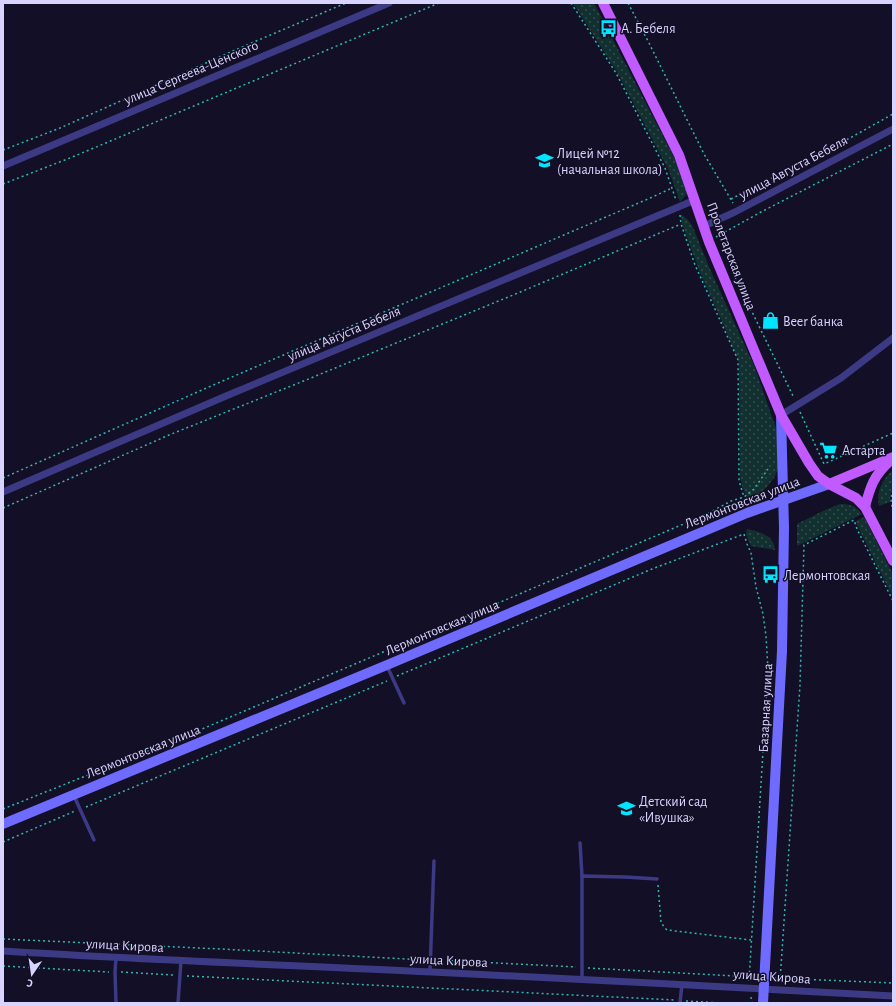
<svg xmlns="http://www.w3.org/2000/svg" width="896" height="1006" font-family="'Alegreya Sans',sans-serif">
  <defs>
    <pattern id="grass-dots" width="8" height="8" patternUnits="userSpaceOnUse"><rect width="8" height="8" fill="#12302f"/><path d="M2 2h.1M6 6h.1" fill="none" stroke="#344d4e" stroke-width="1.8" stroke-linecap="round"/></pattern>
  </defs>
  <rect width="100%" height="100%" fill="#130f26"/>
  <g fill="url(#grass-dots)">
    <polygon points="573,3 594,3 679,167 687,193 686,195 680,202 669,171 617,72"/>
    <polygon points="681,214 687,219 692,225 710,269 751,359 753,362 777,431 778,469 774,478 767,487 749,503 742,486 740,477 739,362 721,319 701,275 682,224"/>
    <path d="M893,470V486L890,497V502L879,506C876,492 882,479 893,470Z"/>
    <path d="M840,504C850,504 856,506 862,514L797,546V524L825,510Z"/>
    <polygon points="864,517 893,574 893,598 857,525 856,521"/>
    <path d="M747,529C759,532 774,534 775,550L751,546L746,535Z"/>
  </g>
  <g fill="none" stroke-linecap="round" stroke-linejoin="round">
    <g stroke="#2fb8b0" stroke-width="1.5" stroke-dasharray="2 3" stroke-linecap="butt">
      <polyline points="571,3 616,73 665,168 676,200"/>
      <polyline points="628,3 649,43 704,154 733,203"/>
      <polyline points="3,150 60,128 235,50 346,3"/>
      <polyline points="3,184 70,158 439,3"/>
      <polyline points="731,199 850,138 893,114"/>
      <polyline points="680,215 681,224 695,265 738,360 739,481 744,497"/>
      <polyline points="716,237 761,212 893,144"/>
      <polyline points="735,277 794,398"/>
      <polyline points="800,412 824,464 893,433"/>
      <polyline points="3,478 211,386 648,199 672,188"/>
      <path d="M893,490C891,496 890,502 893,508"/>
      <polyline points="3,508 169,435 306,380 518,293 681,224"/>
      <polyline points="397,676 652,569 744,534 747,544 751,553 756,587 763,614 766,636 768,669 749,981"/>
      <polyline points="86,807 387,681"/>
      <polyline points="3,809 188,735 449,624 707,514 731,501 744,497 754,489 768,469"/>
      <polyline points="3,842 75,811"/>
      <polyline points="658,885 661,922 664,927 667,930 751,940"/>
      <polyline points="3,939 221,949 425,960"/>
      <polyline points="436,960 576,967"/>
      <polyline points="3,966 109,972"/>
      <polyline points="588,968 754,977"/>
      <polyline points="121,972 173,975"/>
      <polyline points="187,976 675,1000"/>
      <polyline points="774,978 893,983"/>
      <polyline points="780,981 800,685 804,545 854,520 857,529 893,601"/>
      <polyline points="751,997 752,1003"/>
      <polyline points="686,1001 722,1003"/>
    </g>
    <g stroke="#3d3a85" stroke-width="3.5">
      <polyline points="387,666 404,703"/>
      <polyline points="74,796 94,840"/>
      <polyline points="580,843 582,876"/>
      <polyline points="116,958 115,972 116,1003"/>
      <polyline points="430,971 434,861"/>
      <polyline points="582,979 582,876 625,877 657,879"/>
      <polyline points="178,1003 181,961"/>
      <polyline points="680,1003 682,984"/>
    </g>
    <g stroke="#3d3a85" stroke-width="7">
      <polyline points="3,166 389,3"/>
      <polyline points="704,226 735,212 893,129"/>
      <polyline points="781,415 841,378 893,338"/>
      <polyline points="3,492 226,396 695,200"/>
      <path d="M3,951C146,960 289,965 432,972C586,979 739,988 893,996"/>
    </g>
    <g stroke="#6f6bff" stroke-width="10">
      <polyline points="3,824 387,665 747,513 829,484"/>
      <polyline points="763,1003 782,651 784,528 781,415"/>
    </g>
    <g stroke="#c25bff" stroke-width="10">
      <polyline points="603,3 679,155 709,242 781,415 809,463 818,476 829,484 856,498 865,507 893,561"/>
      <polyline points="829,484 893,457"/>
      <path d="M865,507C870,487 874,475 890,461"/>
    </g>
  </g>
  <defs>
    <symbol id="bus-bare" viewBox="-9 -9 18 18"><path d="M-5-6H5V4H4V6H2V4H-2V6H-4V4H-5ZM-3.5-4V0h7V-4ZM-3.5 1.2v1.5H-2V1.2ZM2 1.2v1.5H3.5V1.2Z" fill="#00e5ff" stroke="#130f26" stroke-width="2.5" paint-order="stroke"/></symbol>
    <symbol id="school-bare" viewBox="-9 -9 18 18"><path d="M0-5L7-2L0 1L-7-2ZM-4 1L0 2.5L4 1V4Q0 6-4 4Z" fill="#00e5ff" stroke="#130f26" stroke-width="2.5" paint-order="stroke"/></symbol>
    <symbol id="shop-bare" viewBox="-9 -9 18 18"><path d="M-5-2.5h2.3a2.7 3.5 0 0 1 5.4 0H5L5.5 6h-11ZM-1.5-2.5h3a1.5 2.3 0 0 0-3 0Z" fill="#00e5ff" stroke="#130f26" stroke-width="2.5" paint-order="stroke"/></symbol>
    <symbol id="supermarket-bare" viewBox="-9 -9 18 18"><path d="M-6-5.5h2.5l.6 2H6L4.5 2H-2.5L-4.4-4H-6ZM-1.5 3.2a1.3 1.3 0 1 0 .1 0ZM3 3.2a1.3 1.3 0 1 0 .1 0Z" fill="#00e5ff" stroke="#130f26" stroke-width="2.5" paint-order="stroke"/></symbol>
  </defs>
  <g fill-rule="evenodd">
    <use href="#bus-bare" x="596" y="16" width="25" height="25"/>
    <use href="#school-bare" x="532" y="148" width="25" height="25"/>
    <use href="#shop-bare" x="758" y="308" width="25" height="25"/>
    <use href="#supermarket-bare" x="816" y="438" width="25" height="25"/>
    <use href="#bus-bare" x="758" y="562" width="25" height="25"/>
    <use href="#school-bare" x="614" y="796" width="25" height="25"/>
  </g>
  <g text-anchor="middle" stroke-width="3" stroke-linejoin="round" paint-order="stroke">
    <g font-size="14" fill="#d9d4ff" stroke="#130f26" text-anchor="start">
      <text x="621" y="33">А. Бебеля</text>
      <text x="557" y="158">Лицей №12<tspan x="557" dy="16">(начальная школа)</tspan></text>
      <text x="783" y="326">Beer банка</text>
      <text x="842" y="455">Астарта</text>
      <text x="784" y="580">Лермонтовская</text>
      <text x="639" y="806">Детский сад<tspan x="639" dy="16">«Ивушка»</tspan></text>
    </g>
    <g font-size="14" fill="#d9d4ff" stroke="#130f26">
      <text transform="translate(191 72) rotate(-23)" y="5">улица Сергеева-Ценского</text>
      <text transform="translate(793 167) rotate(-28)" y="5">улица Августа Бебеля</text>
      <text transform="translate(732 256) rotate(69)" y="5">Пролетарская улица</text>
      <text transform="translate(344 333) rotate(-23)" y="5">улица Августа Бебеля</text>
      <text transform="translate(742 502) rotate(-21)" y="5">Лермонтовская улица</text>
      <text transform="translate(442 627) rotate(-23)" y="5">Лермонтовская улица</text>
      <text transform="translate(765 708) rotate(-87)" y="5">Базарная улица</text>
      <text transform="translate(143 751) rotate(-22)" y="5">Лермонтовская улица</text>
      <text transform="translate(125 945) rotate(3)" y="5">улица Кирова</text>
      <text transform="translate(449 960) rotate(3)" y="5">улица Кирова</text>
      <text transform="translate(772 976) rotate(4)" y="5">улица Кирова</text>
    </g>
  </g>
  <rect width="896" height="1006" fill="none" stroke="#d9d4ff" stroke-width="8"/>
  <g transform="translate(32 974) rotate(193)" stroke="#130f26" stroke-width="3" paint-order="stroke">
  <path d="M0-3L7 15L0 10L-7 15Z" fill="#d9d4ff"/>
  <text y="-6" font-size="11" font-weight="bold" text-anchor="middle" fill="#d9d4ff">С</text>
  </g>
</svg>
